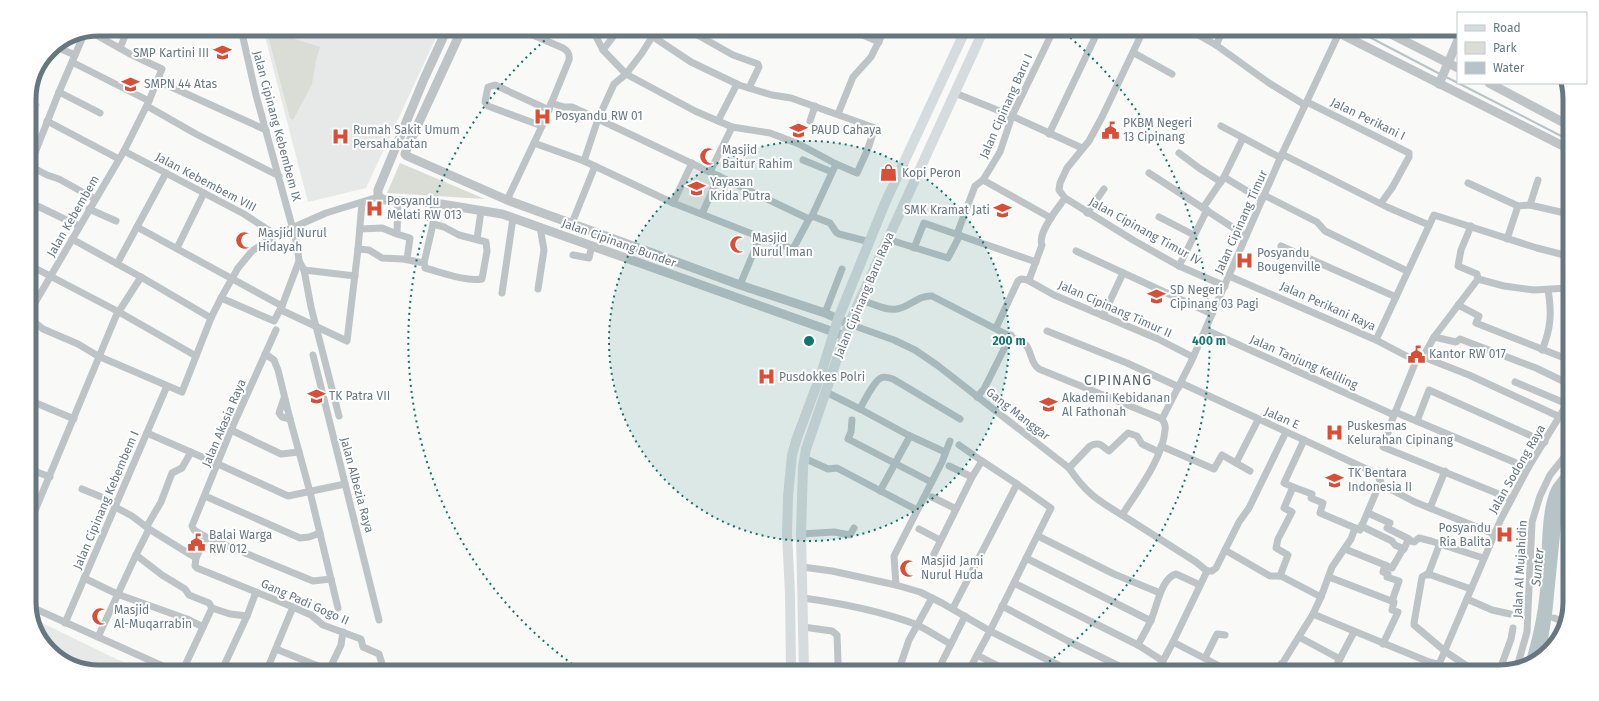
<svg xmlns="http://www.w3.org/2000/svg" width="1599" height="701" font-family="'Fira Sans',sans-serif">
  <rect width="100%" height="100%" fill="#f9f9f7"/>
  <g fill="#e7e9e8">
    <polygon points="263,29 440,29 366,188 308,202"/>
    <polygon points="797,120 805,124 799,139 791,135"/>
    <polygon points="693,166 717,177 702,211 677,201"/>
    <polygon points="34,619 112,657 147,672 99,672 72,667 43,644"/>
  </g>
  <g fill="#d9ddd6">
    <polygon points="266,29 279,29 295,39 320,47 316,60 312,84 293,120 290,118"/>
    <polygon points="29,99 40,104 30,129 29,129"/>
    <polygon points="400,163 485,199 387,193"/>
  </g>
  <path fill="#b7c4c7" d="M1566,468V491L1564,495L1552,615L1546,652L1539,660L1525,664C1532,640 1538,615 1540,590C1543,562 1539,508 1553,485C1557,479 1562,474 1566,468Z"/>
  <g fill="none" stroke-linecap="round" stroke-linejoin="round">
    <g stroke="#b7c4c7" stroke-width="2">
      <polyline points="1354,29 1440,74"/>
      <polyline points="1446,77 1458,83"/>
      <polyline points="1458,83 1569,140"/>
    </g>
    <g stroke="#bec3c6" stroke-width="7">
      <polyline points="241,29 256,95 297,244 299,261 304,270 311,307 339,416"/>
      <polyline points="592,29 603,50 626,74 695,111 732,127 770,133 799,144 836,164 812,216 809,219"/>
      <polyline points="687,29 733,55 758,64 759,67 749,88"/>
      <polyline points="849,29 879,42"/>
      <polyline points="1144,29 1102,117 1089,141 1067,168 1060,183 1059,190 1065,198 1133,240 1179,266 1225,286"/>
      <polyline points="1188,29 1216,45 1269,83 1305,105"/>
      <polyline points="652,36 691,62 739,85 772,95 791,98 875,128 867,151 857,173 836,164"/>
      <polyline points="1216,45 1224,29"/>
      <polyline points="54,46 75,55"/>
      <polyline points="120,48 128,29"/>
      <polyline points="603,50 619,29"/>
      <polyline points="1134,53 1172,74"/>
      <polyline points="72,62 149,101"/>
      <polyline points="158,81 266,130"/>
      <polyline points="59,92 100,113"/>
      <polyline points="955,93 1012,116 1082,148"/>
      <polyline points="1307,102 1409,153 1409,157 1392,188 1381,203"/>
      <polyline points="551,103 564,107 572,107 598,119 809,219 793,249 760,237 673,203 584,161 598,119 614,84 626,74 642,53 657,29"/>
      <polyline points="147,106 196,134 279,176"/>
      <polyline points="838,114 853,77 871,57 885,29"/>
      <polyline points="47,121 119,159"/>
      <polyline points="718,121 737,84"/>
      <polyline points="810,121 815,106"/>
      <polyline points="542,126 488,106 485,102 488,87 495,85 549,110"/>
      <polyline points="1221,126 1281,158"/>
      <polyline points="1049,134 1099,29"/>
      <polyline points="534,143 584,161"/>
      <polyline points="124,151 244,214 276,235"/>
      <polyline points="1179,153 1199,168 1221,182"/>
      <polyline points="1282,154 1387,207 1429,225"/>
      <polyline points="803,160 832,172"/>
      <polyline points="30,166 47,175 59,179 95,199"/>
      <polyline points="29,168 59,92 85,32"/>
      <polyline points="710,172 732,127"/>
      <polyline points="1149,173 1246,236"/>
      <polyline points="1224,177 1262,200"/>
      <polyline points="983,180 1051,218"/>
      <polyline points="1468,183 1518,206"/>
      <polyline points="1264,195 1317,222 1325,231 1407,271"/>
      <path d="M507,200L542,126L569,60C570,54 568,51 563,48L519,29"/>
      <polyline points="398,201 397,234 410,238 407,259"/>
      <polyline points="29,202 79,226"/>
      <polyline points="673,203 692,163"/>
      <polyline points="1530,205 1569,214"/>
      <polyline points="1203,208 1224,177 1243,138"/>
      <polyline points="89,209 116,221"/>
      <polyline points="1087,213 1104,189"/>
      <polyline points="702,214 719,176"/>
      <polyline points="812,216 830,223 836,232 839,234 870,242"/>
      <polyline points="1159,217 1194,235"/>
      <polyline points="572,223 595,166"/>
      <polyline points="1471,226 1461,250 1458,266 1477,274 1478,279"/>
      <polyline points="137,227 282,306 274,321 221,298"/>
      <polyline points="360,229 382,228 397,234"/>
      <polyline points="957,234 975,186 983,180 1000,152 1012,116 1054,29"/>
      <polyline points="72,239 141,277 211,318"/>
      <polyline points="477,239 481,211"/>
      <polyline points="887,239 948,258 960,235"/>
      <polyline points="1507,239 1518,206 1530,205 1538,180"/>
      <polyline points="1281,246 1396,297"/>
      <polyline points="177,248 204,193"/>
      <polyline points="914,248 924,223 1036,262"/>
      <path d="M358,249L369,250L382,258L403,259L424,263L425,268C440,272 466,282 482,279L487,251L486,242L459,235L444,227L433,224"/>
      <polyline points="1076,251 1212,314"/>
      <polyline points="573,255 589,258 592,245"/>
      <polyline points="424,263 433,224 435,203"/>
      <polyline points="117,264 166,173"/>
      <polyline points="29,265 119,312 196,356"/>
      <polyline points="1179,266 1207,210"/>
      <polyline points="304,270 355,276"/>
      <polyline points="1229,276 1376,340 1416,361"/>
      <polyline points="1029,281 1054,295 1158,339 1193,357"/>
      <polyline points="740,285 760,237"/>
      <polyline points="538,289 544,250 540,227"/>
      <polyline points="502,293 513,218"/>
      <path d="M860,300C873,303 884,311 897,309C910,307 918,295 932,296L1025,344C1032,351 1030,363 1039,369L1162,419"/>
      <polyline points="1458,305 1479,316 1476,323 1567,359"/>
      <polyline points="282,306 299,261"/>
      <polyline points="281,310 347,341 358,249 362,203"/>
      <polyline points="29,313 124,151 149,101 162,69 130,54 89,31"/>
      <polyline points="825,313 842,269"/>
      <polyline points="1103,316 1123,273"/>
      <polyline points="29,318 43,329 78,344 98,356 182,392 211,318 221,298 238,268 252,251 276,235 326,213 378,197"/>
      <path d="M849,324L894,340L915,350L937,365L1069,468L1090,446C1099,441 1102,446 1109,451L1128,433L1137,436L1142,444L1159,452"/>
      <path d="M996,328L1018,281L1021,279L1029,280L1042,245C1037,233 1058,208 1065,198"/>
      <polyline points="276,330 231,430 192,526 194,530 206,537 313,581 331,579"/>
      <polyline points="1206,330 1394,415"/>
      <polyline points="1047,331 1127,363 1179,387"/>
      <polyline points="1434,337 1456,342 1460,339 1536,368 1567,383"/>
      <polyline points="1376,340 1434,215 1537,248 1568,256"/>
      <path d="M1542,350C1551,329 1552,312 1548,290"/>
      <polyline points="265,354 274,360 278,370 290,419 310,492 338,608"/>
      <polyline points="313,355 379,620"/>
      <polyline points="1423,357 1469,375 1560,417"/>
      <polyline points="1181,383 1373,472 1378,476 1382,485 1415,502 1494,534"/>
      <path d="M826,392L860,409C863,403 875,380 881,378C884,376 890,378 893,379L960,419"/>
      <polyline points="977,397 984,389 1011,335"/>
      <polyline points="284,398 279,413 282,417 290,419"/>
      <polyline points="29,400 74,419"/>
      <polyline points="860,409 908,435 945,452"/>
      <polyline points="1395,412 1528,468"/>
      <polyline points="852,420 851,432 848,439 931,482"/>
      <polyline points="1417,421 1429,390 1545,442"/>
      <polyline points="231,430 281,454 299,452"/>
      <polyline points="147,433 218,464 288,496 345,484"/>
      <polyline points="950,441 942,462 894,556 896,585 920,592 942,603 990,631 968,672"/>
      <polyline points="959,445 982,461"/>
      <polyline points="1161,446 1214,469 1222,455 1250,471"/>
      <polyline points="804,458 828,469 837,468 917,510"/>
      <polyline points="1236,463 1258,420"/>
      <polyline points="949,466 972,477"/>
      <path d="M1069,468C1086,493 1097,500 1122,515"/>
      <polyline points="29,469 50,477"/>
      <polyline points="1293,487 1312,494 1311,498 1323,503 1320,513 1360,530 1380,483"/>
      <polyline points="82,489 116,503"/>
      <polyline points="880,491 910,436"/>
      <polyline points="205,496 300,538 309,537 320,533"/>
      <polyline points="932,497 956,509"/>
      <polyline points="1511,499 1383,447 1394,415 1416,361 1423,357 1434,337 1478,279 1504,286 1534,290 1568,288"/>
      <polyline points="115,507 132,516 149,529 196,558"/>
      <polyline points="1430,508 1445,471"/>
      <polyline points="1368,513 1390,523 1387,528 1409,539 1408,540"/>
      <polyline points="29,525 116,316 141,277"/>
      <polyline points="147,526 161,502 172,473 182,468 191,452"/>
      <polyline points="1361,526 1392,541 1395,545 1404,549 1408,540 1414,542 1419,538 1431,541 1483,558"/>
      <polyline points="149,529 136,555 162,575 185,589 189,595 209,603 212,608 230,614 247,616"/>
      <polyline points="919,529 940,540"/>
      <polyline points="801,534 834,532 850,535 854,528"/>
      <polyline points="1038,536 1114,574 1160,593"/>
      <polyline points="206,537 196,558 195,566 197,568 293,607 311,615 323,625 361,639 363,647 379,654 383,667 382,672"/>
      <polyline points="1345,549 1385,565 1383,572 1388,574 1387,577 1399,581 1392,601"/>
      <polyline points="1225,550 1270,576 1281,576 1321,597"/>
      <polyline points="933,556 972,477 982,461 1017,484"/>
      <polyline points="1026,558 1151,621"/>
      <polyline points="1385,565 1392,568 1403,549"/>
      <polyline points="802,567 832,571 896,585"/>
      <path d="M1207,571L1196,562L1122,515C1137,492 1163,458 1165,430C1166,426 1164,422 1162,419L1191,362L1282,154L1339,33"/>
      <polyline points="1207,571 1212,571 1216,568 1239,522 1249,508 1286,432"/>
      <polyline points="1428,575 1440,543"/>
      <polyline points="1280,576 1288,555 1276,548 1278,539 1292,512 1284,508 1293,487 1284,483 1304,440"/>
      <polyline points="1329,577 1394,602 1392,610 1398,612 1383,644"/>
      <polyline points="84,578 117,594 187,619 203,627"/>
      <polyline points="1014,583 1138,645 1163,661"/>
      <polyline points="1471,589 1431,575 1427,574 1422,577 1414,623 1414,625 1446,652 1476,672"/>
      <path d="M803,598C840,603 880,611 915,624C927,629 939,638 951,644"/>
      <polyline points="1467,599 1492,610 1510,614"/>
      <polyline points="29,606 176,672"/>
      <polyline points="1002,606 1068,641 1121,667 1121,672"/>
      <polyline points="953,608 1017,484 1051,508 990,631 1072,672"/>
      <polyline points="1313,614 1429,662 1437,664 1440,662 1501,519 1528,468 1567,404 1515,382"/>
      <polyline points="1554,618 1565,622"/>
      <polyline points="65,623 167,386"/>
      <polyline points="803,627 832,631 837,635 838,662 836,672"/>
      <polyline points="98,637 136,555"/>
      <polyline points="1299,637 1340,659"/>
      <polyline points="1173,642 1231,672"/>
      <path d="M1138,645C1142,637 1147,629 1151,620C1157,607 1161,578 1176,574L1200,585"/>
      <polyline points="276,649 333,672"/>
      <polyline points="977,655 1010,672"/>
      <polyline points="1205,658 1217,634 1225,635"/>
      <polyline points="1281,664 1300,672"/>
      <polyline points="1517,667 1527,632 1532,522 1540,496 1550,475 1566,455"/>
      <polyline points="939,668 965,616"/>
      <polyline points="329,670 341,645 343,632"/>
      <polyline points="182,672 212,608"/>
      <polyline points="221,672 247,616 256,592"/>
      <polyline points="266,672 293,607"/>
      <polyline points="898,672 909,640 932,598"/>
      <polyline points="1052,672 1056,664"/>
      <polyline points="1157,672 1173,642 1207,571"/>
      <polyline points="1277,672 1313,614 1321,597 1332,567 1351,539 1355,528"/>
      <polyline points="1333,672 1354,632"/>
      <polyline points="1426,672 1429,662"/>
      <polyline points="1499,672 1511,639 1513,628"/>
    </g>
    <g stroke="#bec3c6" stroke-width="9">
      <polyline points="447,29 424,79 378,190 378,197 385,200 435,203 502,214 845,336"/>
      <polyline points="462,29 407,148 405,154 407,156 507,200 740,285 825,313 849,324"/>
      <polyline points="1331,29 1569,149"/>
      <polyline points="1381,29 1458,68"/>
      <polyline points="1489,83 1570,126"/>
      <polyline points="1439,84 1458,40"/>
    </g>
    <g stroke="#d6dbde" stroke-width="10">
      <polyline points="791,672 790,593 787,534 788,496 792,455 797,438 822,371 838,319 885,203 966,29"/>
      <polyline points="804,672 801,534 803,467 806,449 849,324 984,29"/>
    </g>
  </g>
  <circle cx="809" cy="341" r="200" fill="#0f766e" fill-opacity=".12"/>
  <g fill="none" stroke="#0f766e" stroke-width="2" stroke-dasharray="2 4">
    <circle cx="809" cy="341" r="200"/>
    <path d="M582 671A400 400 0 0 1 557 30M1061 30A400 400 0 0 1 1036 671"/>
  </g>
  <defs>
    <symbol id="school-bare" viewBox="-9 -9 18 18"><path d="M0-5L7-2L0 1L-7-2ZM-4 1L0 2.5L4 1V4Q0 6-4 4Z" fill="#d94e37" stroke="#fff" stroke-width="2.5" paint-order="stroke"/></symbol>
    <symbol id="hospital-bare" viewBox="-9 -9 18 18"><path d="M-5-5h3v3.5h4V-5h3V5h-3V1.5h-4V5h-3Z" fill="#d94e37" stroke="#fff" stroke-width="2.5" paint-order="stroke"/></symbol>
    <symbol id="civic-bare" viewBox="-9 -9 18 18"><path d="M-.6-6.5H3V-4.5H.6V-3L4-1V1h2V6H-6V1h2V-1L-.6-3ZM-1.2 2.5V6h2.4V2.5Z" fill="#d94e37" stroke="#fff" stroke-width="2.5" paint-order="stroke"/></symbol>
    <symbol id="mosque-bare" viewBox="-9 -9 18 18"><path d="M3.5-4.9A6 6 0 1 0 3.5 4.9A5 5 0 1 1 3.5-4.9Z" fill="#d94e37" stroke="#fff" stroke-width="2.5" paint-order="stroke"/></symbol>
    <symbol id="shop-bare" viewBox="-9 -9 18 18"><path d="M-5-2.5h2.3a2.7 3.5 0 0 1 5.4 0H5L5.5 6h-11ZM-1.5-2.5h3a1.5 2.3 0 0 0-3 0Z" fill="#d94e37" stroke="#fff" stroke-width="2.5" paint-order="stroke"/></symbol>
    <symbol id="university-bare" viewBox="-9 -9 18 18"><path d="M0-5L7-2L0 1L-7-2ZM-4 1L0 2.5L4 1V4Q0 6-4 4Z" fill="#d94e37" stroke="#fff" stroke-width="2.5" paint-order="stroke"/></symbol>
  </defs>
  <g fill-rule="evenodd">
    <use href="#school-bare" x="210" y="40" width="25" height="25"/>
    <use href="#school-bare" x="118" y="72" width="25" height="25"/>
    <use href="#hospital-bare" x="530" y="104" width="25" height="25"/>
    <use href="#school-bare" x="786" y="118" width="25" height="25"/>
    <use href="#civic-bare" x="1098" y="118" width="25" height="25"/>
    <use href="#hospital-bare" x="328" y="124" width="25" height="25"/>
    <use href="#mosque-bare" x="696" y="144" width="25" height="25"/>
    <use href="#shop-bare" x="876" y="160" width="25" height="25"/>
    <use href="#school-bare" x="684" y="176" width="25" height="25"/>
    <use href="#hospital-bare" x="362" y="196" width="25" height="25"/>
    <use href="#school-bare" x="990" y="198" width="25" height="25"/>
    <use href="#mosque-bare" x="232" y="228" width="25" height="25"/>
    <use href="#mosque-bare" x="726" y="232" width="25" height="25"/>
    <use href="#hospital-bare" x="1232" y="248" width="25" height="25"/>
    <use href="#school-bare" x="1144" y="284" width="25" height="25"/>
    <use href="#civic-bare" x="1404" y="342" width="25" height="25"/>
    <use href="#hospital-bare" x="754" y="364" width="25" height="25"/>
    <use href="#school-bare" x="304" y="384" width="25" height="25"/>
    <use href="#university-bare" x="1036" y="392" width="25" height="25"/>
    <use href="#hospital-bare" x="1322" y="420" width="25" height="25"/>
    <use href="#school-bare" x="1322" y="468" width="25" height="25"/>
    <use href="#hospital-bare" x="1492" y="522" width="25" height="25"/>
    <use href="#civic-bare" x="184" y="530" width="25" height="25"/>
    <use href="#mosque-bare" x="896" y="556" width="25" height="25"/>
    <use href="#mosque-bare" x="88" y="604" width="25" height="25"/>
  </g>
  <g text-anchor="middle" stroke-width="4" stroke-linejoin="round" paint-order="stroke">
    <g font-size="12" fill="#667780" stroke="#fff" text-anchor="start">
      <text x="209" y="57" text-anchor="end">SMP Kartini III</text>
      <text x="144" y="88">SMPN 44 Atas</text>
      <text x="555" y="120">Posyandu RW 01</text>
      <text x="1123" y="127">PKBM Negeri<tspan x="1123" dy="14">13 Cipinang</tspan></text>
      <text x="353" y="134">Rumah Sakit Umum<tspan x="353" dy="14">Persahabatan</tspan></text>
      <text x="811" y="134">PAUD Cahaya</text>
      <text x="722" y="154">Masjid<tspan x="722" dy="14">Baitur Rahim</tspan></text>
      <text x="902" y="177">Kopi Peron</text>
      <text x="710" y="186">Yayasan<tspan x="710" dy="14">Krida Putra</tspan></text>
      <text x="387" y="205">Posyandu<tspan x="387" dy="14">Melati RW 013</tspan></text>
      <text x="990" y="214" text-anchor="end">SMK Kramat Jati</text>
      <text x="258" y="237">Masjid Nurul<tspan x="258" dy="14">Hidayah</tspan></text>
      <text x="752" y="242">Masjid<tspan x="752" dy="14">Nurul Iman</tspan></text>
      <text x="1257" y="257">Posyandu<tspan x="1257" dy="14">Bougenville</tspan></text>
      <text x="1170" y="294">SD Negeri<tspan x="1170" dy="14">Cipinang 03 Pagi</tspan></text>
      <text x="1429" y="358">Kantor RW 017</text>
      <text x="779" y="381">Pusdokkes Polri</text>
      <text x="329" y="400">TK Patra VII</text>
      <text x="1062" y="402">Akademi Kebidanan<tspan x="1062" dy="14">Al Fathonah</tspan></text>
      <text x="1347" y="430">Puskesmas<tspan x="1347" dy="14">Kelurahan Cipinang</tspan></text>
      <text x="1348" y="477">TK Bentara<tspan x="1348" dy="14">Indonesia II</tspan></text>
      <text x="1491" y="532" text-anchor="end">Posyandu<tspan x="1491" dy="14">Ria Balita</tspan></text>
      <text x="209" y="539">Balai Warga<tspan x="209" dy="14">RW 012</tspan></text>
      <text x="921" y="565">Masjid Jami<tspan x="921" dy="14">Nurul Huda</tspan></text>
      <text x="114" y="614">Masjid<tspan x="114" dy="14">Al-Muqarrabin</tspan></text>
    </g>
    <g font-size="12" fill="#667780" stroke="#fff">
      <text transform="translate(1006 106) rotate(-66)" y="4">Jalan Cipinang Baru I</text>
      <text transform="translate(1368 119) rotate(26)" y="4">Jalan Perikani I</text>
      <text transform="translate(277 126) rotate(75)" y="4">Jalan Cipinang Kebembem IX</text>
      <text transform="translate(206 182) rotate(28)" y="4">Jalan Kebembem VIII</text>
      <text transform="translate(73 216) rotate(-60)" y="4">Jalan Kebembem</text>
      <text transform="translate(1241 222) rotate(-66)" y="4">Jalan Cipinang Timur</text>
      <text transform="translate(1145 231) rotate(29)" y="4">Jalan Cipinang Timur IV</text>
      <text transform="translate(619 243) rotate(20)" y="4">Jalan Cipinang Bunder</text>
      <text transform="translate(864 295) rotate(-67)" y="4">Jalan Cipinang Baru Raya</text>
      <text transform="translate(1328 306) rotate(24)" y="4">Jalan Perikani Raya</text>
      <text transform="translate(1115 309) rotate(24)" y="4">Jalan Cipinang Timur II</text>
      <text transform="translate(1304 362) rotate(24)" y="4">Jalan Tanjung Keliling</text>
      <text transform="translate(1018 414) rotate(38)" y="4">Gang Manggar</text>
      <text transform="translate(1282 418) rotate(24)" y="4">Jalan E</text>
      <text transform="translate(224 423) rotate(-67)" y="4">Jalan Akasia Raya</text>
      <text transform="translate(1517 469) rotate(-60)" y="4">Jalan Sodong Raya</text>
      <text transform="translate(357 485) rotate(75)" y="4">Jalan Albezia Raya</text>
      <text transform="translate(106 500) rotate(-67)" y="4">Jalan Cipinang Kebembem I</text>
      <text transform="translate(1520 569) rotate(-87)" y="4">Jalan Al Mujahidin</text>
      <text transform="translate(305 602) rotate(24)" y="4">Gang Padi Gogo II</text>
    </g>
    <g font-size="13" font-style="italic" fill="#60757a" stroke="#fff">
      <text transform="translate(1537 567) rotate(-85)" y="5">Sunter</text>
    </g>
    <g font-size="14" letter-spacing="1" fill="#57646b" stroke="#fff">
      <text x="1118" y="385">CIPINANG</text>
    </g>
  </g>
  <path d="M0 0H1599V701H0ZM99 36H1500A63 63 0 0 1 1563 99V602A63 63 0 0 1 1500 665H99A63 63 0 0 1 36 602V99A63 63 0 0 1 99 36Z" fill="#fff" fill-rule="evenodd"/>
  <path fill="none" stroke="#667780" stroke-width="5" d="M99 36H1500A63 63 0 0 1 1563 99V602A63 63 0 0 1 1500 665H99A63 63 0 0 1 36 602V99A63 63 0 0 1 99 36Z"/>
  <circle cx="809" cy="341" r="6" fill="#0f766e" stroke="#fff" stroke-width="2"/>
  <g font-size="12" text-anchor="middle" font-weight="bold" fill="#0f766e" stroke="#fff" stroke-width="4" stroke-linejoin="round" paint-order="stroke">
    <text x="1009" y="345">200 m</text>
    <text x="1209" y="345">400 m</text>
  </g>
  <rect x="1457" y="12" width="130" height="72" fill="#ffffff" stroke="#c2c9cc"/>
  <rect x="1465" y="25" width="20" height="6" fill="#d6dbde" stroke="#c2c9cc"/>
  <text x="1493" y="32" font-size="12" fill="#667780">Road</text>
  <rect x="1465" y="42" width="20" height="12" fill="#d9ddd6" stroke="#c2c9cc"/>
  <text x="1493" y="52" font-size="12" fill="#667780">Park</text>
  <rect x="1465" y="62" width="20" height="12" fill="#b7c4c7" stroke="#c2c9cc"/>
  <text x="1493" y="72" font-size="12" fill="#667780">Water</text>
</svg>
